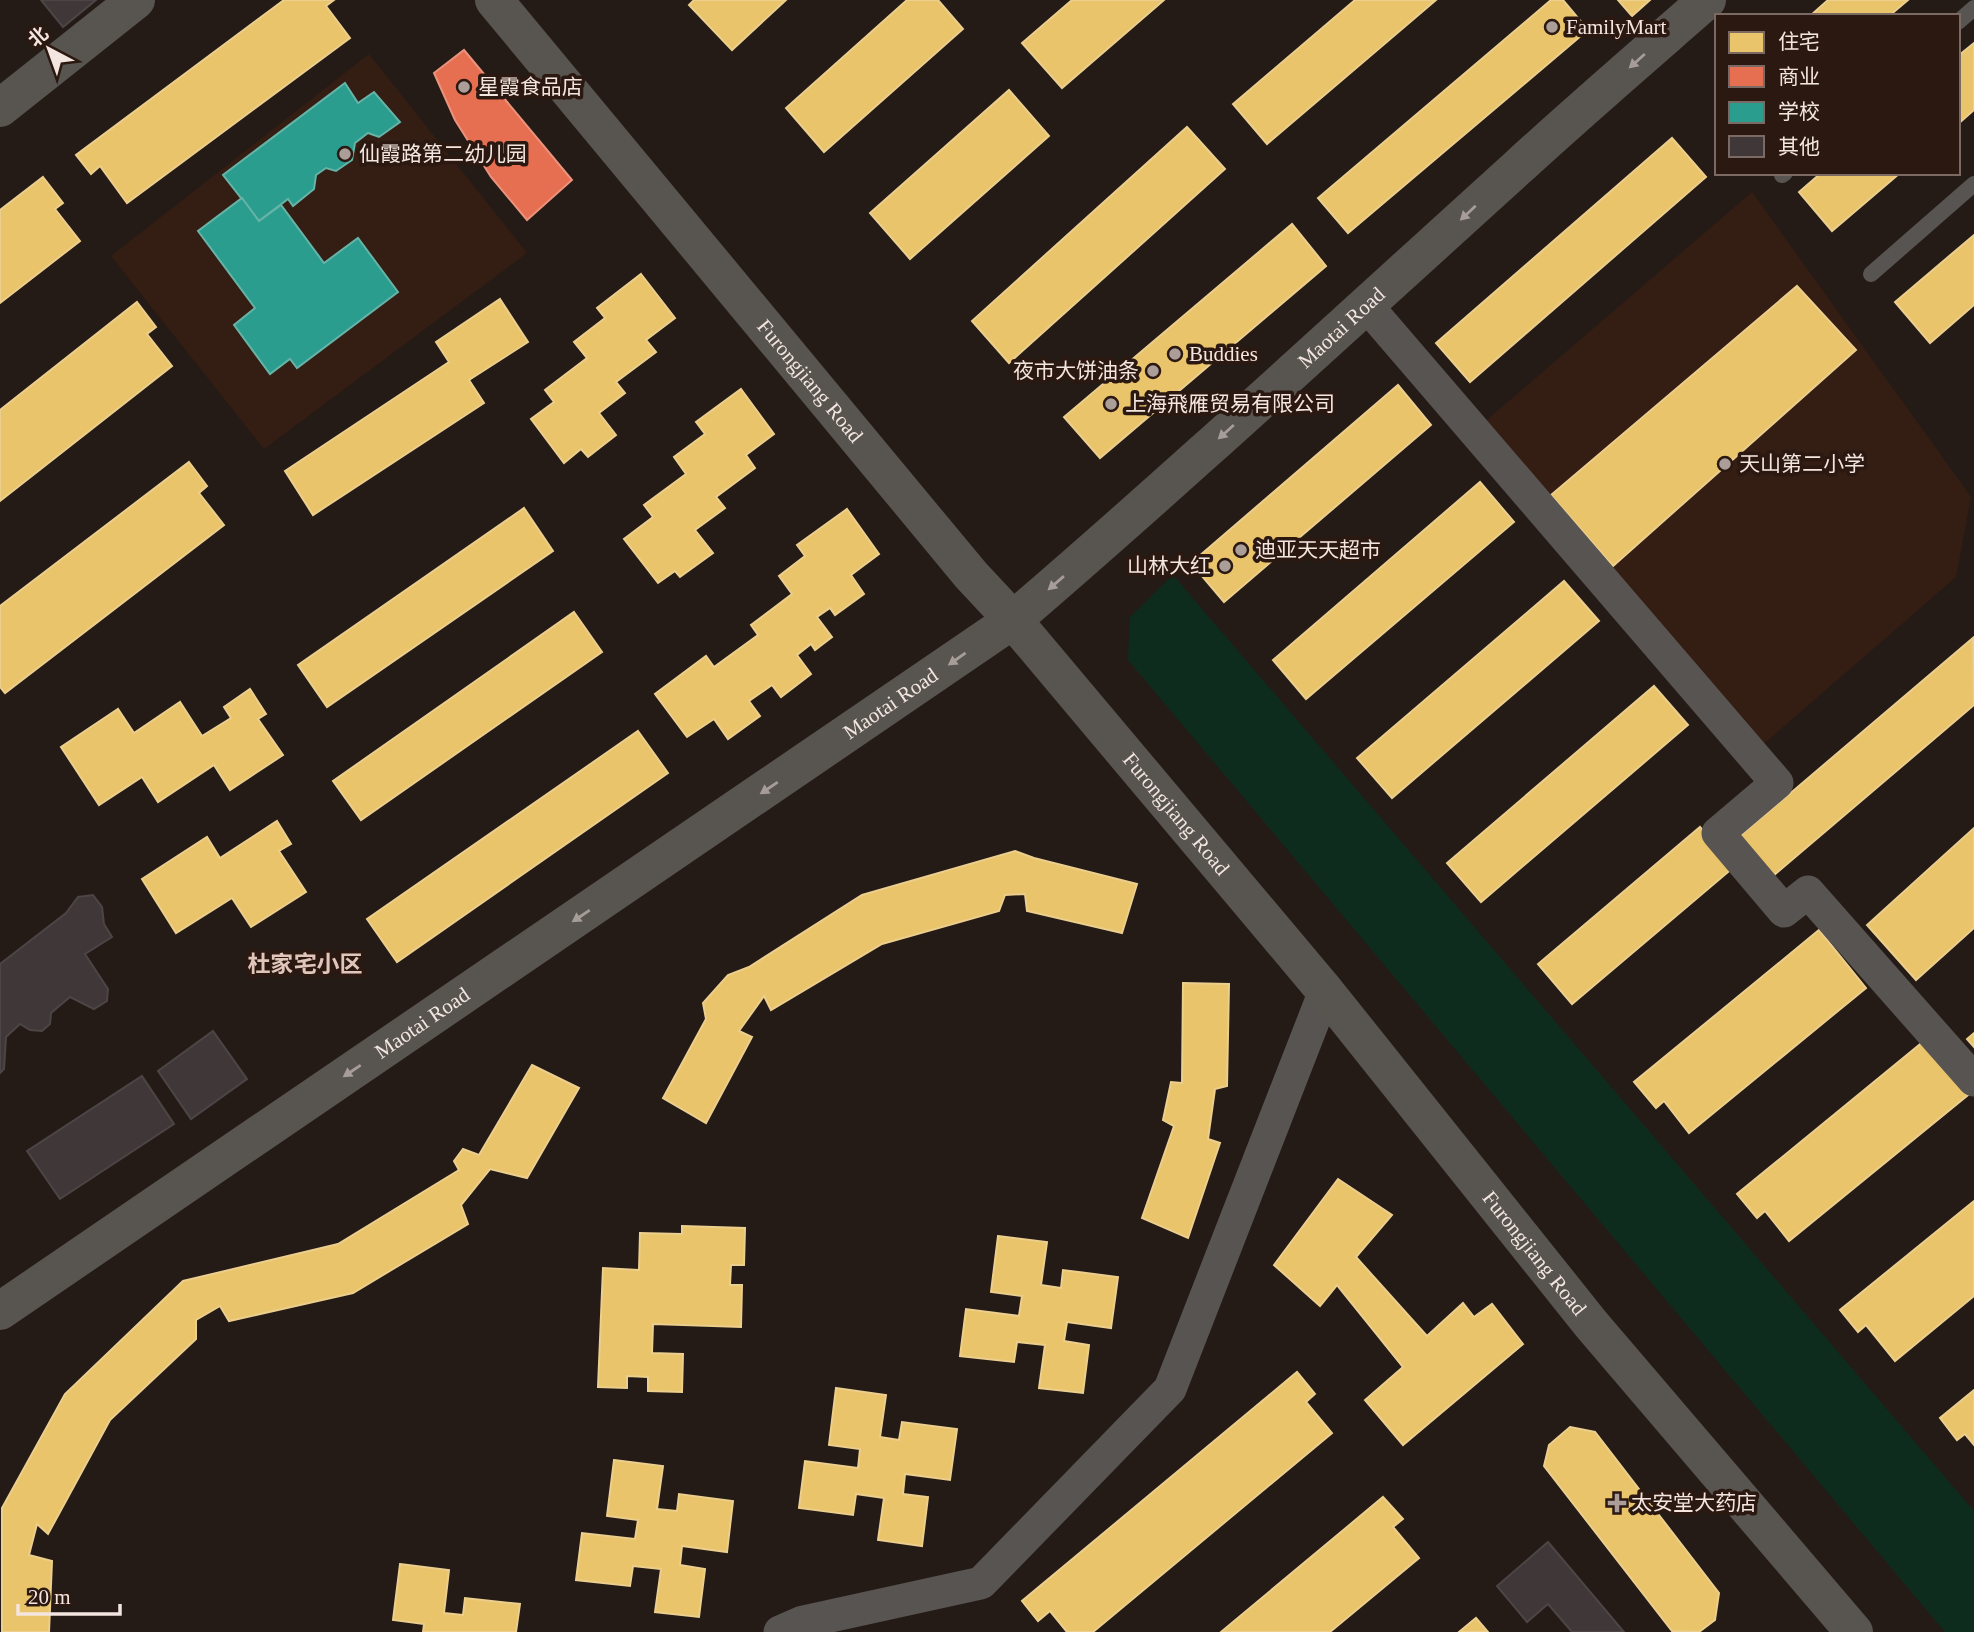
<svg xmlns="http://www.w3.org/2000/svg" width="1974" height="1632" font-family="'Times New Roman','Noto Sans SC',serif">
  <rect width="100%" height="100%" fill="#251b16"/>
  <g fill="#341d13">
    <polygon points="369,54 527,253 264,449 111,256"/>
    <polygon points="1752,192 1971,497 1956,577 1752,754 1474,431"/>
  </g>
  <polygon fill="#0e2c1e" points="1173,575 1974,1511 1974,1632 1945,1632 1128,660 1130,617"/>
  <g fill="#e9c46a" stroke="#ecce8d" stroke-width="2">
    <polygon points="284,0 334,0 326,6 350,38 127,203 100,166 91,174 76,155"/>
    <polygon points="694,0 786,0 732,50 689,5"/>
    <polygon points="907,0 938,0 963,29 824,152 786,108"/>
    <polygon points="1072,0 1164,0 1062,88 1022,43"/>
    <polygon points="1355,0 1436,0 1267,144 1233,104"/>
    <polygon points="1551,0 1563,0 1588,30 1348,233 1318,198"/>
    <polygon points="1618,0 1650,0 1632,16"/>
    <polygon points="1828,0 1908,0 1889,16 1810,16"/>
    <polygon points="1974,43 1974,110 1958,124 1958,56"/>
    <polygon points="1009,90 1049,136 910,259 870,213"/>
    <polygon points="1187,127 1225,169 1009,363 972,321"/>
    <polygon points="1672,138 1706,177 1470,382 1436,343"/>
    <polygon points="1821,173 1900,173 1832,231 1799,192"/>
    <polygon points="43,177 63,203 55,209 80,241 0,303 0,210"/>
    <polygon points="1292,224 1326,266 1100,458 1064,417"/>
    <polygon points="1974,235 1974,305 1930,343 1895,302"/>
    <polygon points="641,274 675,318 646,340 656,352 616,382 625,393 599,413 616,435 588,457 581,449 564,463 531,419 554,402 545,390 587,358 574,342 605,318 597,308"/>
    <polygon points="1797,286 1856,350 1613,566 1551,495"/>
    <polygon points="500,299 528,342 469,380 484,403 313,515 285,471 449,362 436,342"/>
    <polygon points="137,302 156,327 147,334 172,366 0,501 0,410"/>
    <polygon points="1398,385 1431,425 1224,602 1191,563"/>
    <polygon points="741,389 774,434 746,455 755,468 716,497 725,508 695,530 713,553 680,577 675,571 658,583 624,539 653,517 644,505 686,474 674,457 705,434 696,422"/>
    <polygon points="189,462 207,486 199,493 224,525 5,693 0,687 0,606"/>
    <polygon points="1480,482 1514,522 1306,699 1273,660"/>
    <polygon points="524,508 553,551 327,707 298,665"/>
    <polygon points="847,509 879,554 851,575 864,594 835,615 830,608 817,617 832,637 815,650 811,644 797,655 811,674 781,697 772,685 749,701 760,716 728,739 714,719 687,737 655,694 706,656 714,667 758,635 751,625 792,594 779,576 805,556 797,545"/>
    <polygon points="1564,581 1599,621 1392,798 1357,758"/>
    <polygon points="574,612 602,652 361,820 333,781"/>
    <polygon points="1973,638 1974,705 1773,876 1740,836"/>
    <polygon points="1654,686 1688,725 1481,902 1447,863"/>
    <polygon points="250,689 266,714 258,719 283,755 230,790 214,765 158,802 142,777 99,805 61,747 118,709 134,733 180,702 202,736 231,718 224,707"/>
    <polygon points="638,731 668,773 397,962 367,919"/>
    <polygon points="277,821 291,844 279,851 306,892 251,927 232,898 176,933 142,879 207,837 220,858"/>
    <polygon points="1700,827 1734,867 1572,1004 1538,964"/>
    <polygon points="1974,828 1974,928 1916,980 1867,925"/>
    <polygon points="1015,851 1034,858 1137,884 1122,933 1027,911 1025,894 1005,895 999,911 882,944 771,1010 764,996 739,1031 752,1037 706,1123 663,1098 706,1019 703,1003 728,975 749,967 862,895"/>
    <polygon points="1819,930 1866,988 1689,1133 1664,1101 1656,1108 1634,1082"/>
    <polygon points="1183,983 1229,984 1227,1086 1215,1089 1208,1139 1220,1143 1188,1238 1142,1218 1174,1126 1163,1120 1171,1082 1182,1083"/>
    <polygon points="1974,1033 1974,1047 1967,1039"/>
    <polygon points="1924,1041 1968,1095 1789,1241 1765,1211 1757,1218 1737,1194"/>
    <polygon points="532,1065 579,1088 527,1178 490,1169 461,1205 468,1224 353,1293 229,1321 220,1306 196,1320 196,1339 110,1420 48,1534 37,1524 29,1555 52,1561 49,1632 2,1632 2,1508 65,1394 183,1281 338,1244 459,1170 454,1161 463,1149 479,1155"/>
    <polygon points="1338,1179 1392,1215 1356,1257 1427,1336 1463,1303 1474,1317 1492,1304 1523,1344 1403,1445 1365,1400 1403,1367 1337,1285 1320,1306 1274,1265"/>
    <polygon points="1974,1201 1974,1296 1895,1361 1866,1325 1858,1332 1840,1310"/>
    <polygon points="682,1226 745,1228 744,1265 731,1265 730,1285 742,1285 741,1327 653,1324 652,1353 683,1354 682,1392 648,1391 648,1377 627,1376 627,1388 598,1387 603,1268 639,1270 640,1233 682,1234"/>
    <polygon points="998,1236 1047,1242 1041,1285 1061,1288 1063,1270 1118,1277 1111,1328 1067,1322 1064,1341 1089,1345 1083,1393 1039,1388 1045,1345 1017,1342 1014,1362 960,1356 966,1309 1019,1316 1022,1296 991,1292"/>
    <polygon points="1297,1372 1315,1394 1306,1402 1332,1433 1093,1632 1067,1632 1050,1611 1038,1621 1022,1601"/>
    <polygon points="836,1388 886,1395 880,1437 899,1440 902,1422 957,1429 950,1480 905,1474 903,1494 928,1497 922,1546 878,1540 884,1498 856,1494 853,1515 799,1508 805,1461 858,1468 860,1449 829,1445"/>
    <polygon points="1974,1390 1974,1445 1965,1434 1957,1440 1940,1418"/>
    <polygon points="1570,1427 1595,1432 1719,1593 1715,1620 1699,1632 1672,1631 1544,1466 1549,1445"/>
    <polygon points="614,1460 663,1466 657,1509 677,1511 679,1494 733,1501 727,1552 682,1546 680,1565 705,1569 699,1617 655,1612 661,1569 633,1566 630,1586 576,1580 582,1533 635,1539 638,1520 607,1516"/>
    <polygon points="1383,1497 1403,1519 1393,1527 1419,1558 1330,1632 1221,1632"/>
    <polygon points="400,1564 449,1570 444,1613 463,1615 465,1598 520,1604 516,1632 423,1632 424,1624 393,1620"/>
    <polygon points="1476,1618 1488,1632 1459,1632"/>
  </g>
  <polygon fill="#e76f51" stroke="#eb927c" stroke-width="2" points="464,50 572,180 527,220 491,177 455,120 434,73"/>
  <g fill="#2a9d8f" stroke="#66b3a7" stroke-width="2">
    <polygon points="345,83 358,103 374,92 400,122 379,137 368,133 355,143 352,160 336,171 326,168 316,175 314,189 293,206 288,199 259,221 223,175"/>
    <polygon points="242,198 259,221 281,205 324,263 358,238 398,292 297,368 290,359 270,374 234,325 255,308 198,231"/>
  </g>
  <g fill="#403838" stroke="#4c4546" stroke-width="2">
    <polygon points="41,0 96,0 63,27"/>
    <polygon points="93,895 102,907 104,924 112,937 85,954 108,989 107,1001 94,1009 70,997 51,1013 50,1024 42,1031 30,1030 20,1024 6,1037 4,1069 0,1073 0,964 66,913 78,897"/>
    <polygon points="213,1031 247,1079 191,1119 158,1071"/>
    <polygon points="142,1076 174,1124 60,1199 27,1151"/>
    <polygon points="1548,1542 1624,1632 1572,1632 1548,1604 1527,1622 1497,1586"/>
  </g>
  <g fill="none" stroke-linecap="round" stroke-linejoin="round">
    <g stroke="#585451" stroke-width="16">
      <polyline points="1958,22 1974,8"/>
      <polyline points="1782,175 1785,173"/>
      <polyline points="1871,274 1974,184"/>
    </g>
    <g stroke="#585451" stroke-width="33">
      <polyline points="1367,306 1777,783 1718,833 1784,911 1808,892 1974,1080"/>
      <polyline points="780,1632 803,1622 981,1583 1170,1389 1325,991"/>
    </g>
    <g stroke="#585450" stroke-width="38">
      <path id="s1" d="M494,0L971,575L1013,620L1325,991L1591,1324L1854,1632"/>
      <polyline points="0,108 136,0"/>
      <path id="s2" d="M0,1311L1013,620C1184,473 1349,320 1517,168C1579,111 1643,56 1707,0"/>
    </g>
  </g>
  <defs><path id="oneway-solid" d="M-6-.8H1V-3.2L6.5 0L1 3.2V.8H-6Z" transform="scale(1.75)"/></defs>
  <g fill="#a69c98">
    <use href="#oneway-solid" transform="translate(1637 61) rotate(138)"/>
    <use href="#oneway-solid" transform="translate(1468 213) rotate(137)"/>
    <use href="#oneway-solid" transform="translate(1226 432) rotate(138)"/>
    <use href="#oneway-solid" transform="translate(1056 583) rotate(139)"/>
    <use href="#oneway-solid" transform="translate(957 659) rotate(145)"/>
    <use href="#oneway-solid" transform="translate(769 788) rotate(146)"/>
    <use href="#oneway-solid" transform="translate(581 916) rotate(146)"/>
    <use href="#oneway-solid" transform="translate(352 1071) rotate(146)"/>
  </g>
  <g fill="#ab9e99" stroke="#2b1810" stroke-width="2.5">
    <circle cx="1552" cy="27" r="7"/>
    <circle cx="464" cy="87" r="7"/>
    <circle cx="345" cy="154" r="7"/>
    <circle cx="1175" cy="354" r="7"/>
    <circle cx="1153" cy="371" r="7"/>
    <circle cx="1111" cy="404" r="7"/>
    <circle cx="1725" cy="464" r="7"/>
    <circle cx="1241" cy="550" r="7"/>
    <circle cx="1225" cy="566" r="7"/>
    <path d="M1613.5 1492.5h7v7h7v7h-7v7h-7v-7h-7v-7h7z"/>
  </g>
  <g text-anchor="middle" stroke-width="7" stroke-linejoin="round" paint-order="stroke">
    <g font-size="21" fill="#f3e5df" stroke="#2b1810" text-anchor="start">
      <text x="1566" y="34">FamilyMart</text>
      <text x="478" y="94">星霞食品店</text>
      <text x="359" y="161">仙霞路第二幼儿园</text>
      <text x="1189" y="361">Buddies</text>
      <text x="1139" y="378" text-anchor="end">夜市大饼油条</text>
      <text x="1125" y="411">上海飛雁贸易有限公司</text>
      <text x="1739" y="471">天山第二小学</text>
      <text x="1255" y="557">迪亚天天超市</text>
      <text x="1211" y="573" text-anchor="end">山林大红</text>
      <text x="1631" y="1510">太安堂大药店</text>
    </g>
    <g font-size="21" fill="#f3e5df" stroke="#2b1810">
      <text dy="7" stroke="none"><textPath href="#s2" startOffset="1666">Maotai Road</textPath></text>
      <text dy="7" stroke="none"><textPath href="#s1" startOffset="495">Furongjiang Road</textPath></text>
      <text dy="7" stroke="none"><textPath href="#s2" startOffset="1078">Maotai Road</textPath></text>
      <text dy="7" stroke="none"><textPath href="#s1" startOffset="1062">Furongjiang Road</textPath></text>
      <text dy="7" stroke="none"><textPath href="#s2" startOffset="511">Maotai Road</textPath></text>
      <text dy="7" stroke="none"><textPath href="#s1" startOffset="1629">Furongjiang Road</textPath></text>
    </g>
    <g font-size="23" font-weight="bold" fill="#e0c5ba" stroke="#2b1810">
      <text x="305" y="972">杜家宅小区</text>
    </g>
  </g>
  <rect x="1715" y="14" width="245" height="161" fill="#2b1810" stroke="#7b6a63" stroke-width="2"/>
  <rect x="1729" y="32" width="35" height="21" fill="#e9c46a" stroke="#7b6a63" stroke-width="2"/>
  <text x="1778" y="49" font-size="21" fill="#f3e5df">住宅</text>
  <rect x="1729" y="66" width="35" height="21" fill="#e76f51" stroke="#7b6a63" stroke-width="2"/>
  <text x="1778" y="84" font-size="21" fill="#f3e5df">商业</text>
  <rect x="1729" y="102" width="35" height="21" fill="#2a9d8f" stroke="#7b6a63" stroke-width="2"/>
  <text x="1778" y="119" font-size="21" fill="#f3e5df">学校</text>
  <rect x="1729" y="136" width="35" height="21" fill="#403838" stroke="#7b6a63" stroke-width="2"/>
  <text x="1778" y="154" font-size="21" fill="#f3e5df">其他</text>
  <g transform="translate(49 49) rotate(319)" stroke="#2b1810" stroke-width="5" paint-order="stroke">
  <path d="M0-5L12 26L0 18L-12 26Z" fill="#f3e5df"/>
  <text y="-10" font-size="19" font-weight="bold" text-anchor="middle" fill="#f3e5df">北</text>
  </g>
  <path d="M18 1604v10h102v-10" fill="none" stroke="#f3e5df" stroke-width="3.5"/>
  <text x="28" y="1604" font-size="21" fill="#f3e5df" stroke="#2b1810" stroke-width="5" paint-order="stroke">20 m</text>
</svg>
